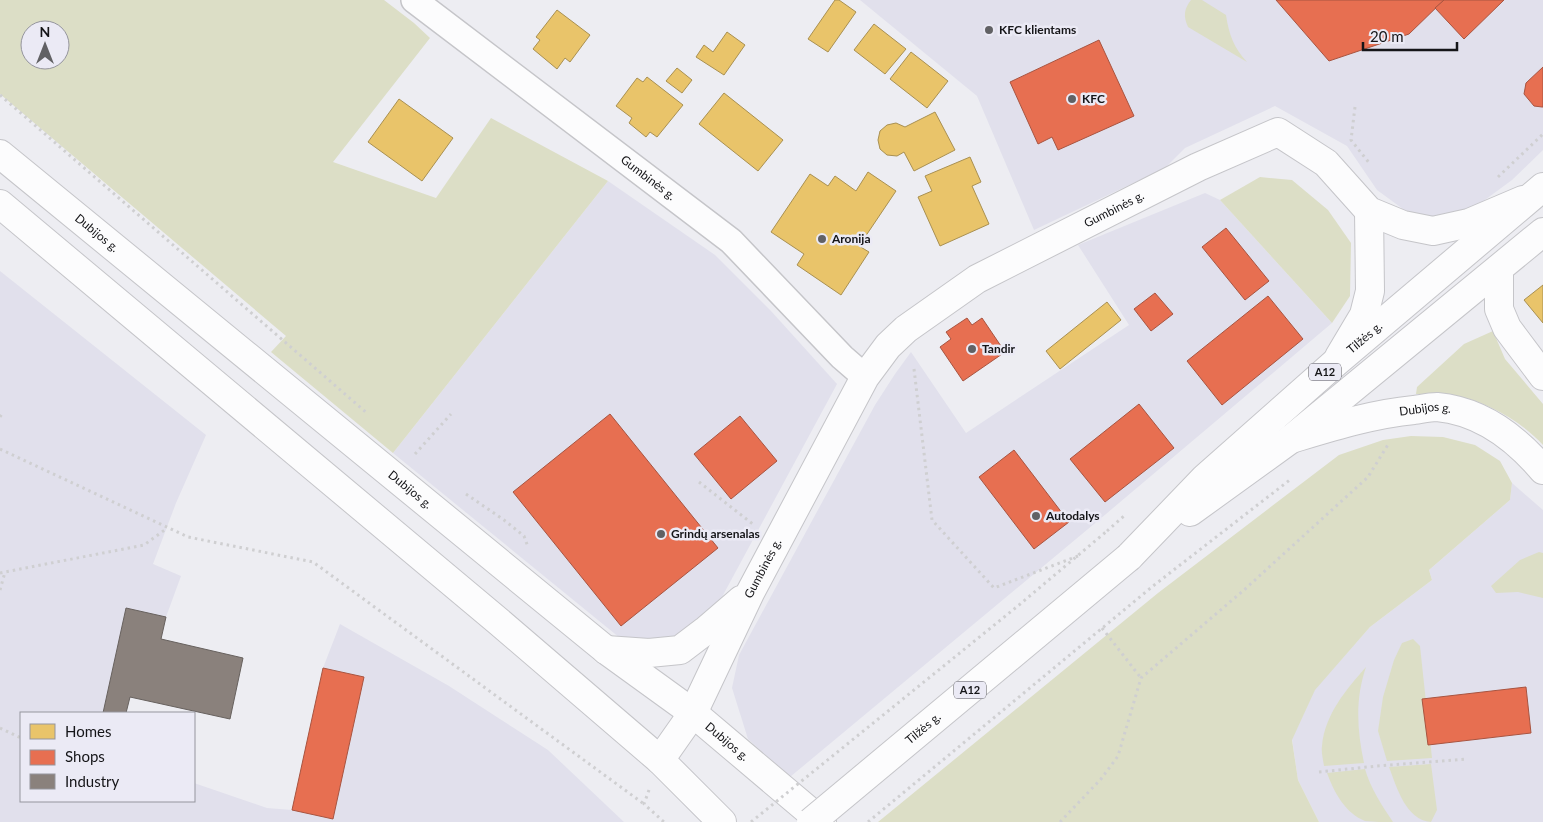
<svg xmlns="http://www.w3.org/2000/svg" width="1543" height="822" font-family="Lato,sans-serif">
  <rect width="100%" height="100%" fill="#ededf2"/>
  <g fill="#e1e0ec">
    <polygon points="860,0 1543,0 1543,150 1512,180 1463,216 1432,220 1403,209 1377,190 1347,146 1275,106 1185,148 1165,168 1034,230 977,96"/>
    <polygon points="608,181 715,255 771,311 837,384 722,597 703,623 675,643 620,638 393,453"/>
    <polygon points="1205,193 1220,200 1332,323 1106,514 790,777 748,739 732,688 739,655 875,405 895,374 911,352 966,433 1129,325 1078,245"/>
    <polygon points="0,271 206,435 176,503 153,564 181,576 166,617 126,608 103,713 21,713 21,801 194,801 194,783 267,808 292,810 323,668 340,624 449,686 548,750 624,822 0,822"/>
    <polygon points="1512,483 1543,510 1543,822 1319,822 1298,780 1292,739 1315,689 1370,627 1432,580 1429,570 1510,500"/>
  </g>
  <g fill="#dcdec6" fill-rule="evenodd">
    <path d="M0,0H384L414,23L430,38L333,162L436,198L491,118L608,181L393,453L271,352L286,336L0,94ZM30,30H60V60H30Z"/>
    <path d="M1191,0H1202L1226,15C1229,35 1234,48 1247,62L1188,27C1183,16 1184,9 1191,0Z"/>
    <polygon points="1260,177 1292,180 1328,210 1351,243 1350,296 1332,323 1220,200"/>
    <path d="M1493,331L1505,359L1543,404V445C1521,421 1484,400 1452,395C1440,393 1428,394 1416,394L1417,387L1464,344Z"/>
    <polygon points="1411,436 1443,437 1475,445 1500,461 1512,483 1510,500 1429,570 1432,580 1370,627 1315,690 1292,740 1298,780 1319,822 878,822 1158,593 1339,455 1383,440"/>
    <polygon points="1539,552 1543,553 1543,598 1518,592 1496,593 1491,586 1520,560"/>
    <polygon points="1413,639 1420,646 1432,758 1387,761 1378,731 1383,697 1394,660 1402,643"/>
    <path d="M1366,667C1355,699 1357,730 1364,763L1324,766C1323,759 1321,752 1322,746C1325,714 1346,690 1366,667Z"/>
    <path d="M1431,764L1437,810L1431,822C1406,820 1397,788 1389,767Z"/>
    <path d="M1365,769C1370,787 1382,806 1393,822C1385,822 1373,822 1365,821C1345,813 1334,792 1327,773Z"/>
  </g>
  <g fill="#e9c46a" stroke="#a99051">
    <polygon points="835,0 839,0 856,12 828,52 808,39"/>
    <polygon points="557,10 590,35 570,62 565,58 557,69 533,49 540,40 536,37"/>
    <polygon points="874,24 906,49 885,74 854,50"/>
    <polygon points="727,32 745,45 724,75 696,57 704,45 713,52"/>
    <polygon points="911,52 948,81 927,108 890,79"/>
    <polygon points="677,68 692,80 682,93 666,81"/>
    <polygon points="647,77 683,105 657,137 650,132 646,137 629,123 632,118 616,106 637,78 643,82"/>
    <polygon points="724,93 783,140 758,171 699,124"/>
    <polygon points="399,99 453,138 422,181 368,142"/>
    <polygon points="935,112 955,150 914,171 904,152 897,156 887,155 880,149 878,140 880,131 887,125 896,123 905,127"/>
    <polygon points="970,157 981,182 972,186 989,224 940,246 918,197 932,191 925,176"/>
    <polygon points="868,172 896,191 859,246 869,252 841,295 797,265 804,254 771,232 810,174 828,186 835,176 856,191"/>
    <polygon points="1543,285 1543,323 1524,300"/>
    <polygon points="1107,302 1121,320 1060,369 1046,351"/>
  </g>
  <g fill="#e76f51" stroke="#a85440">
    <polygon points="1276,0 1444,0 1409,34 1329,61"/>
    <polygon points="1444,0 1504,0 1464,39 1435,8"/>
    <polygon points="1099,40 1134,116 1058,150 1052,137 1038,144 1010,82"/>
    <polygon points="1543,67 1543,107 1542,107 1534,106 1524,94 1526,83"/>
    <polygon points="1226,228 1269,281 1245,300 1202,247"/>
    <polygon points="1155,293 1173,314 1151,331 1134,309"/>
    <polygon points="1268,296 1303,339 1222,405 1187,361"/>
    <polygon points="967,318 972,325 982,318 1005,352 963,381 940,347 951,339 946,332"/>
    <polygon points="1139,404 1174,448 1105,502 1070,459"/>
    <polygon points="610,414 718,548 621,626 513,492"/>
    <polygon points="740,416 777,461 731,499 694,454"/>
    <polygon points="1014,450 1069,522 1034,549 979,477"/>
    <polygon points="323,668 364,677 333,819 292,810"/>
    <polygon points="1526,687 1531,733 1428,745 1422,699"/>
  </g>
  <polygon fill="#8a817c" stroke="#67615e" points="126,608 166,617 161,639 243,658 230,719 130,697 126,713 103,713"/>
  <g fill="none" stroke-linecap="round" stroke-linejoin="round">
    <defs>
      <g id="minor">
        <path id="s1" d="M414,0L731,241L842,357L865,377"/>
      </g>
      <g id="primary">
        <path id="s2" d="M0,154L606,650L693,713L822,822"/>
        <polyline points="0,204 498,621 660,760 722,822"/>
        <polyline points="1499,269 1499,309 1507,328 1543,376"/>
        <polyline points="1339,357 1364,315 1370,291 1369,211"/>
        <path id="s3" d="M1291,439C1331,427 1372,414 1414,410C1421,409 1429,407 1437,407C1480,411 1516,438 1543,470"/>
        <polyline points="606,650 649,653 680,650 705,631 741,600"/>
        <path id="s4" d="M660,760L693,713L750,593L865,377L888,346L906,329L977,279L1198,167L1278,132L1326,163L1369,211L1403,225L1433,231L1469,223L1523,200"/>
      </g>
      <g id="trunk">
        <polyline points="1190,512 1291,439 1543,232"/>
        <path id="s5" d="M1129,557L1205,478L1335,363L1543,187"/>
      </g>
    </defs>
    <use href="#minor" stroke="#c5c5c9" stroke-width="28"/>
    <use href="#primary" stroke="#c5c5c9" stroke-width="30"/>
    <use href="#trunk" stroke="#c5c5c9" stroke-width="30"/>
    <g stroke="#cfcfd1" stroke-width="3" stroke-dasharray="2.5 4" stroke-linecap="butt">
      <polyline points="0,95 368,414"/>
      <polyline points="1355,107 1351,140 1370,164"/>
      <polyline points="1498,177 1543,134"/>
      <polyline points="914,369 932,520 994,588 1078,556"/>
      <polyline points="0,417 3,412"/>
      <polyline points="0,449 188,537 313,562 644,804"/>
      <polyline points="415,454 451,414"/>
      <polyline points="699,482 754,525"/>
      <polyline points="466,494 504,520 524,536 528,547"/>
      <polyline points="1107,531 1124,516"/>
      <polyline points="0,573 144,545 166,529"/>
      <polyline points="0,590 5,572"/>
      <polyline points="1102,628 1141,678"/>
      <polyline points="0,728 21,738"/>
      <polyline points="1319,772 1377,766 1467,759"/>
      <polyline points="649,790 644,804 664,822"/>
      <polyline points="868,822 1153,586 1291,479"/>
      <polyline points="1060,822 1101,779 1118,756 1141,678 1244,590 1368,477 1389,443"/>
    </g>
    <use href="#minor" stroke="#fcfcfd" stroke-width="25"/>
    <use href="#primary" stroke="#fcfcfd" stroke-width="28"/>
    <use href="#trunk" stroke="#fcfcfd" stroke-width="28"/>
    <defs>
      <g id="trunk-bridge">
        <path id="s6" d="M811,822L1129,557"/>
      </g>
    </defs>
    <use href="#trunk-bridge" stroke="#c5c5c9" stroke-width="30" stroke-linecap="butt"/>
    <polyline stroke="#cfcfd1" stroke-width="3" stroke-dasharray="2.5 4" stroke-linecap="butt" points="751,822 1019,605 1107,531"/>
    <use href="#trunk-bridge" stroke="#fcfcfd" stroke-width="28"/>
  </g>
  <g fill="#616164" stroke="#ebeaf5" stroke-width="2">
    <circle cx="989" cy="30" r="5"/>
    <circle cx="1072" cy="99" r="5"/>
    <circle cx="822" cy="239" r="5"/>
    <circle cx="972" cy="349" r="5"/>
    <circle cx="1036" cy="516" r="5"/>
    <circle cx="661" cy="534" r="5"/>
  </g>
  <g text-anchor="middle" stroke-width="5" stroke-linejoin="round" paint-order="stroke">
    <g fill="#ebeaf5" stroke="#55555a" stroke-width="1">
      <rect x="1309" y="363.5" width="32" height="17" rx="4"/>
      <rect x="954" y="681.5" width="32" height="17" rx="4"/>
    </g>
    <g font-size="11" font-weight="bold" fill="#151518">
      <text x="1325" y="376">A12</text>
      <text x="970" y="694">A12</text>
    </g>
    <g font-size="12" font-weight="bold" fill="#151518" stroke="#ebeaf5" text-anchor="start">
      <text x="999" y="34">KFC klientams</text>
      <text x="1082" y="103">KFC</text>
      <text x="832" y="243">Aronija</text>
      <text x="982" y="353">Tandir</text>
      <text x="1046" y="520">Autodalys</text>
      <text x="671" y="538">Grindų arsenalas</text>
    </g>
    <g font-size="12" fill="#151518" stroke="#ebeaf5">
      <text dy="4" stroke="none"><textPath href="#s1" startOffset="294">Gumbinės g.</textPath></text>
      <text dy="4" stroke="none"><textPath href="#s4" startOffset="739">Gumbinės g.</textPath></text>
      <text dy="4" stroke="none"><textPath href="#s2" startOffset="125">Dubijos g.</textPath></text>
      <text dy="4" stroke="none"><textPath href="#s5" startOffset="322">Tilžės g.</textPath></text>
      <text dy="4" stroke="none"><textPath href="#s3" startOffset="138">Dubijos g.</textPath></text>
      <text dy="4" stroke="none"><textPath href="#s2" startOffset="530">Dubijos g.</textPath></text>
      <text dy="4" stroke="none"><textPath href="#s4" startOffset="218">Gumbinės g.</textPath></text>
      <text dy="4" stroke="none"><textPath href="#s6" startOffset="146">Tilžės g.</textPath></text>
      <text dy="4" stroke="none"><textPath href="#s2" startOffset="935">Dubijos g.</textPath></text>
    </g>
  </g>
  <rect x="20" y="712" width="175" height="90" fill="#ebeaf5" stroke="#95959d"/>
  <rect x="30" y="724" width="25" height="15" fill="#e9c46a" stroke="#95959d"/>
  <text x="65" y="737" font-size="15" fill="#151518">Homes</text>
  <rect x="30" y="750" width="25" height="15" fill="#e76f51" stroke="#95959d"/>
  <text x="65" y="762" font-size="15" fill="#151518">Shops</text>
  <rect x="30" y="774" width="25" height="15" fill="#8a817c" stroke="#95959d"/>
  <text x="65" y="787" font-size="15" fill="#151518">Industry</text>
  <g transform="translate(45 45)"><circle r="24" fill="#ebeaf5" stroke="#95959d"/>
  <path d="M0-4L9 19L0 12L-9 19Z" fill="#616164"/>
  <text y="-8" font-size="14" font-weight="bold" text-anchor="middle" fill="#151518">N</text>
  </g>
  <path d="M1363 42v8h94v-8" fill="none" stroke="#151518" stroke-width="2.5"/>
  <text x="1370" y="42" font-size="15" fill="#151518" stroke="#ebeaf5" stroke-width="4" paint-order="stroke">20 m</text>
</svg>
